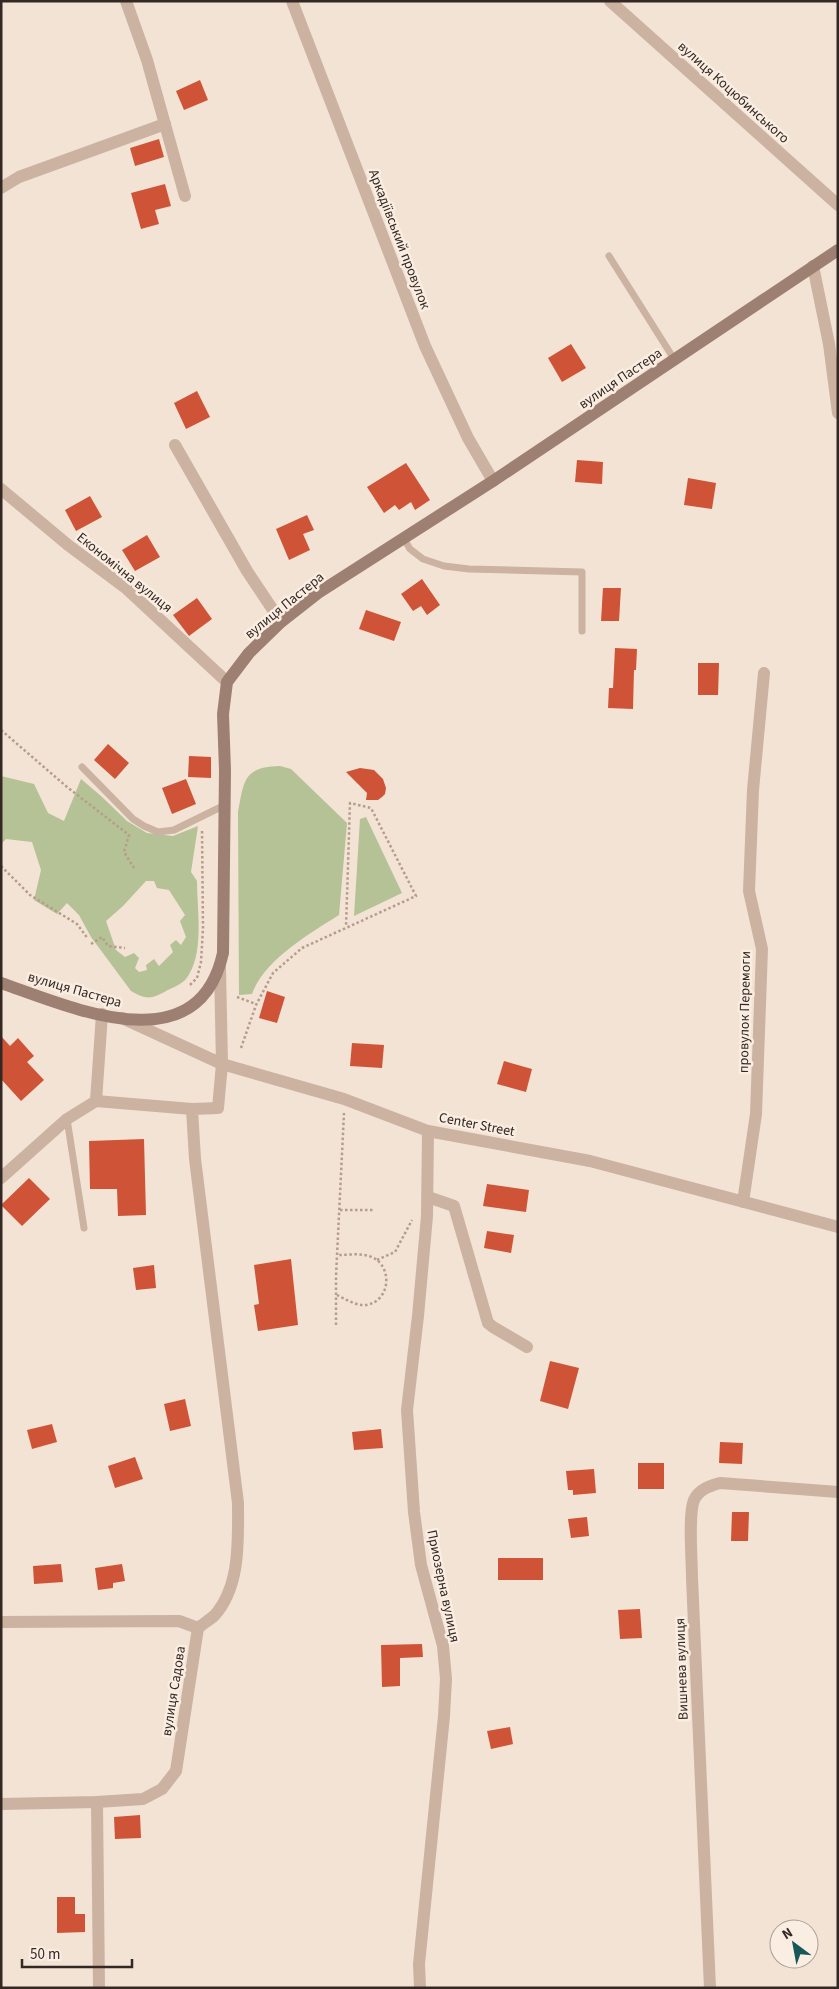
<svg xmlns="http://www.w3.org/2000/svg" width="839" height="1989" font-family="'Source Sans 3',sans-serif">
  <rect width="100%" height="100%" fill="#f2e3d5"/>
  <g fill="#b5c295" fill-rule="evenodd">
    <path d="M280,766L291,769L347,823L339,915C309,934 264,960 252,994L239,995L238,812C244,781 243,767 280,766Z"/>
    <path d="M1,776L34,784L48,813L64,821L81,779L101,796L127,821L147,833L173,836L198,826L191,872L197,881C197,910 205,955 186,979C182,984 172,988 166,991C152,999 146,1000 131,991L91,937L79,915L67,903L57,914L34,900L41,870L32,842L6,839L1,844ZM146,881H154L157,888L169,890L185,915L180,921L186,937L181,945L176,940L170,945L173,952L159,966L154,959L146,965L147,970L139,972L135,968L139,958L134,953L125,957L116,950L106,921L123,906Z"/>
    <polygon points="366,817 402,893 354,916 360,819"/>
  </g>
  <g fill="#cf5437">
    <polygon points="200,80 208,100 184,110 176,91"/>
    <polygon points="159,139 164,157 135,166 130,148"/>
    <polygon points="165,184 171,206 155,210 159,224 141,229 131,193"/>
    <polygon points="571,344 586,368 562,382 548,358"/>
    <polygon points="197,391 210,417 186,429 174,403"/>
    <polygon points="577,460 603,462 602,484 575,482"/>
    <polygon points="406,463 430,500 415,510 411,502 399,510 395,505 384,513 367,487"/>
    <polygon points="688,478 716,483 712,509 684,505"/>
    <polygon points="90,496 102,517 76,531 65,510"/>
    <polygon points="307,515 314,530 303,534 310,550 289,560 276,529"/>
    <polygon points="147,535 160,557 135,571 122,550"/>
    <polygon points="422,579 440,605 427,615 421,606 413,611 401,594"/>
    <polygon points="603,588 621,588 619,621 601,621"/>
    <polygon points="197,598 212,619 189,636 173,615"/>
    <polygon points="366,610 401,622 394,641 359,629"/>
    <polygon points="615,648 637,649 636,670 634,670 633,709 608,708 609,688 613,688"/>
    <polygon points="698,663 719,663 718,695 698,695"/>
    <polygon points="108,744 129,763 115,779 94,760"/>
    <polygon points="189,756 211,757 211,778 188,777"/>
    <polygon points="360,768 374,770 383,779 386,788 385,794 382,797 378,800 366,800 367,793 346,772"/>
    <polygon points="186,779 196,804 172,814 162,788"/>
    <polygon points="267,991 285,997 277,1023 259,1018"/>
    <polygon points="1,1036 10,1046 18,1038 34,1056 27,1062 44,1080 21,1101 1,1079"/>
    <polygon points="352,1043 384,1045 382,1068 350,1066"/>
    <polygon points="504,1061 532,1069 526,1092 497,1084"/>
    <polygon points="144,1139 146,1215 118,1216 117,1189 90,1189 89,1141"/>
    <polygon points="29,1178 50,1199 22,1226 1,1205"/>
    <polygon points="487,1184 529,1190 526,1212 483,1206"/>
    <polygon points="487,1231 514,1235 511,1253 484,1248"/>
    <polygon points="291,1259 298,1325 258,1331 254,1305 259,1304 254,1265"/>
    <polygon points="154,1265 156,1288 136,1290 133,1268"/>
    <polygon points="550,1361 579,1368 568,1409 540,1401"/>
    <polygon points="185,1399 191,1426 170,1431 164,1404"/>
    <polygon points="52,1424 57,1442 32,1449 27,1430"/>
    <polygon points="381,1429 383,1448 354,1450 352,1432"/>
    <polygon points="720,1442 743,1443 742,1464 719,1463"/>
    <polygon points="135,1457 143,1479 115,1488 108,1466"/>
    <rect x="638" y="1463" width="26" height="26"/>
    <polygon points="594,1469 596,1493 573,1495 573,1490 568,1490 566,1471"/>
    <polygon points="732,1512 749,1512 748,1541 731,1541"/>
    <polygon points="587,1517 589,1536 571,1538 568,1519"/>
    <rect x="498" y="1558" width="45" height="22"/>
    <polygon points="61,1564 63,1582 34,1584 33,1566"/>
    <polygon points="122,1564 125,1581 113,1583 113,1588 98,1590 95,1568"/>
    <polygon points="640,1609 642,1638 620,1639 618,1610"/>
    <polygon points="422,1644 423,1657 400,1658 400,1686 382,1687 381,1645"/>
    <polygon points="510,1727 513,1744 491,1749 487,1731"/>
    <polygon points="140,1815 141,1838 115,1839 114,1817"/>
    <polygon points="57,1897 75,1897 75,1914 85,1914 85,1932 57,1933"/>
  </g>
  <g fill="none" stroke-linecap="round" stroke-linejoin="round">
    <g stroke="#b69c8b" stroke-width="2.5" stroke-dasharray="2.5 2.5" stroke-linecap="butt">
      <polyline points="1,730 67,787 129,835 124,852 134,868"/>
      <polyline points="1,866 30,895 77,924 88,939"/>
      <polyline points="91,944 102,937 108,946 125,948"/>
      <polyline points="190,985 197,978 201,962 203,928 202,829"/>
      <polyline points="237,997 256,1004"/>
      <polyline points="241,1048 256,1005 273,973 302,948 416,896 371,808 350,803 346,927"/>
      <polyline points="340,1210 373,1210"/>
      <polyline points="377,1260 395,1252 412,1220"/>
      <path d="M337,1295C345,1299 356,1306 366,1305C392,1301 393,1263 369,1256C359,1253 347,1255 337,1255"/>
      <polyline points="336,1325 336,1276 344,1113"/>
    </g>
    <g stroke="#cbb2a1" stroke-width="7">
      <polyline points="609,256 674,359"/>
      <polyline points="404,539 410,549 423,559 444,566 469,569 582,572 582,631"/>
      <polyline points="82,767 133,819 144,826 158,832 174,830 225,805"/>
      <polyline points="67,1119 84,1228"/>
    </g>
    <g stroke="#cbb2a1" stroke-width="12">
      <polyline points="126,1 147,60 185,196"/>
      <polyline points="292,1 425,346 468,438 493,481"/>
      <polyline points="610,1 838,205"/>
      <polyline points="1,188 19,177 165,124"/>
      <polyline points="813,266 829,344 838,413"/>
      <polyline points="175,445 247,571 281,622"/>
      <polyline points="1,489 68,545 127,589 227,682"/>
      <polyline points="102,1014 96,1101 192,1109"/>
      <polyline points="122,1018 222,1064 344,1099 428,1131 590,1161 838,1227"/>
      <polyline points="1,1178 67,1119 96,1101"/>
      <polyline points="428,1197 454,1206 488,1323 493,1327 527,1347"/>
      <polyline points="743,1202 756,1114 762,949 749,891 753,790 764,673"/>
      <polyline points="1,1622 179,1621 198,1628 176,1771 162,1789 143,1799 97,1802 1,1804"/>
      <path d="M198,1628C203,1624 209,1620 214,1616C241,1586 238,1540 238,1503L195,1159L192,1109L218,1108L222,1064L220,968"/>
      <polyline points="97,1802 99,1988"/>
      <polyline points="420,1988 419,1964 444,1716 446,1679 443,1646 421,1565 414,1512 407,1410 418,1316 427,1216 428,1131"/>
      <path d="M710,1988L692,1578C692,1559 688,1515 694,1500C699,1489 710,1486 720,1483L838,1492"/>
    </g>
    <path stroke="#9e8072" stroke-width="12" d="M1,983C73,1008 198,1065 223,953L225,770L223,714L227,682L249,653L281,622L318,593L493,481L838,250"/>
  </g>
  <g text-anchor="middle" stroke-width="5" stroke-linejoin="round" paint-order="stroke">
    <g font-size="14" fill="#342824" stroke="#faede1">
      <text transform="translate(734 92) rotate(42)" y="5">вулиця Коцюбинського</text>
      <text transform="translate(400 239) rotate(69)" y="5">Аркадіївський провулок</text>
      <text transform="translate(620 378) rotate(-34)" y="5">вулиця Пастера</text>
      <text transform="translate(125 572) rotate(39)" y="5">Економічна вулиця</text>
      <text transform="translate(284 605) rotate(-39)" y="5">вулиця Пастера</text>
      <text transform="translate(75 989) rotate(16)" y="5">вулиця Пастера</text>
      <text transform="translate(744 1012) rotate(-89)" y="5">провулок Перемоги</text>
      <text transform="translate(477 1124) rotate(11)" y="5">Center Street</text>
      <text transform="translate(444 1586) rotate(78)" y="5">Приозерна вулиця</text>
      <text transform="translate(681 1669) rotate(-92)" y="5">Вишнева вулиця</text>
      <text transform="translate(173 1691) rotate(-81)" y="5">вулиця Садова</text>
    </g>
  </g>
  <rect width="839" height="1989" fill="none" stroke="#342824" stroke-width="5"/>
  <g transform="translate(794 1944) rotate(328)"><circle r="24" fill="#faede1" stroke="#ab9e95"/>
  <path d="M0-4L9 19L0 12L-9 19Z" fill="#175758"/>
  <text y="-8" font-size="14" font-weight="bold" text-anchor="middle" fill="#342824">N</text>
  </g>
  <path d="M22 1959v8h110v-8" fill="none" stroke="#342824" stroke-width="2.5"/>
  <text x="30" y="1959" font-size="15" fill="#342824" stroke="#faede1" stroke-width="4" paint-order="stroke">50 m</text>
</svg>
